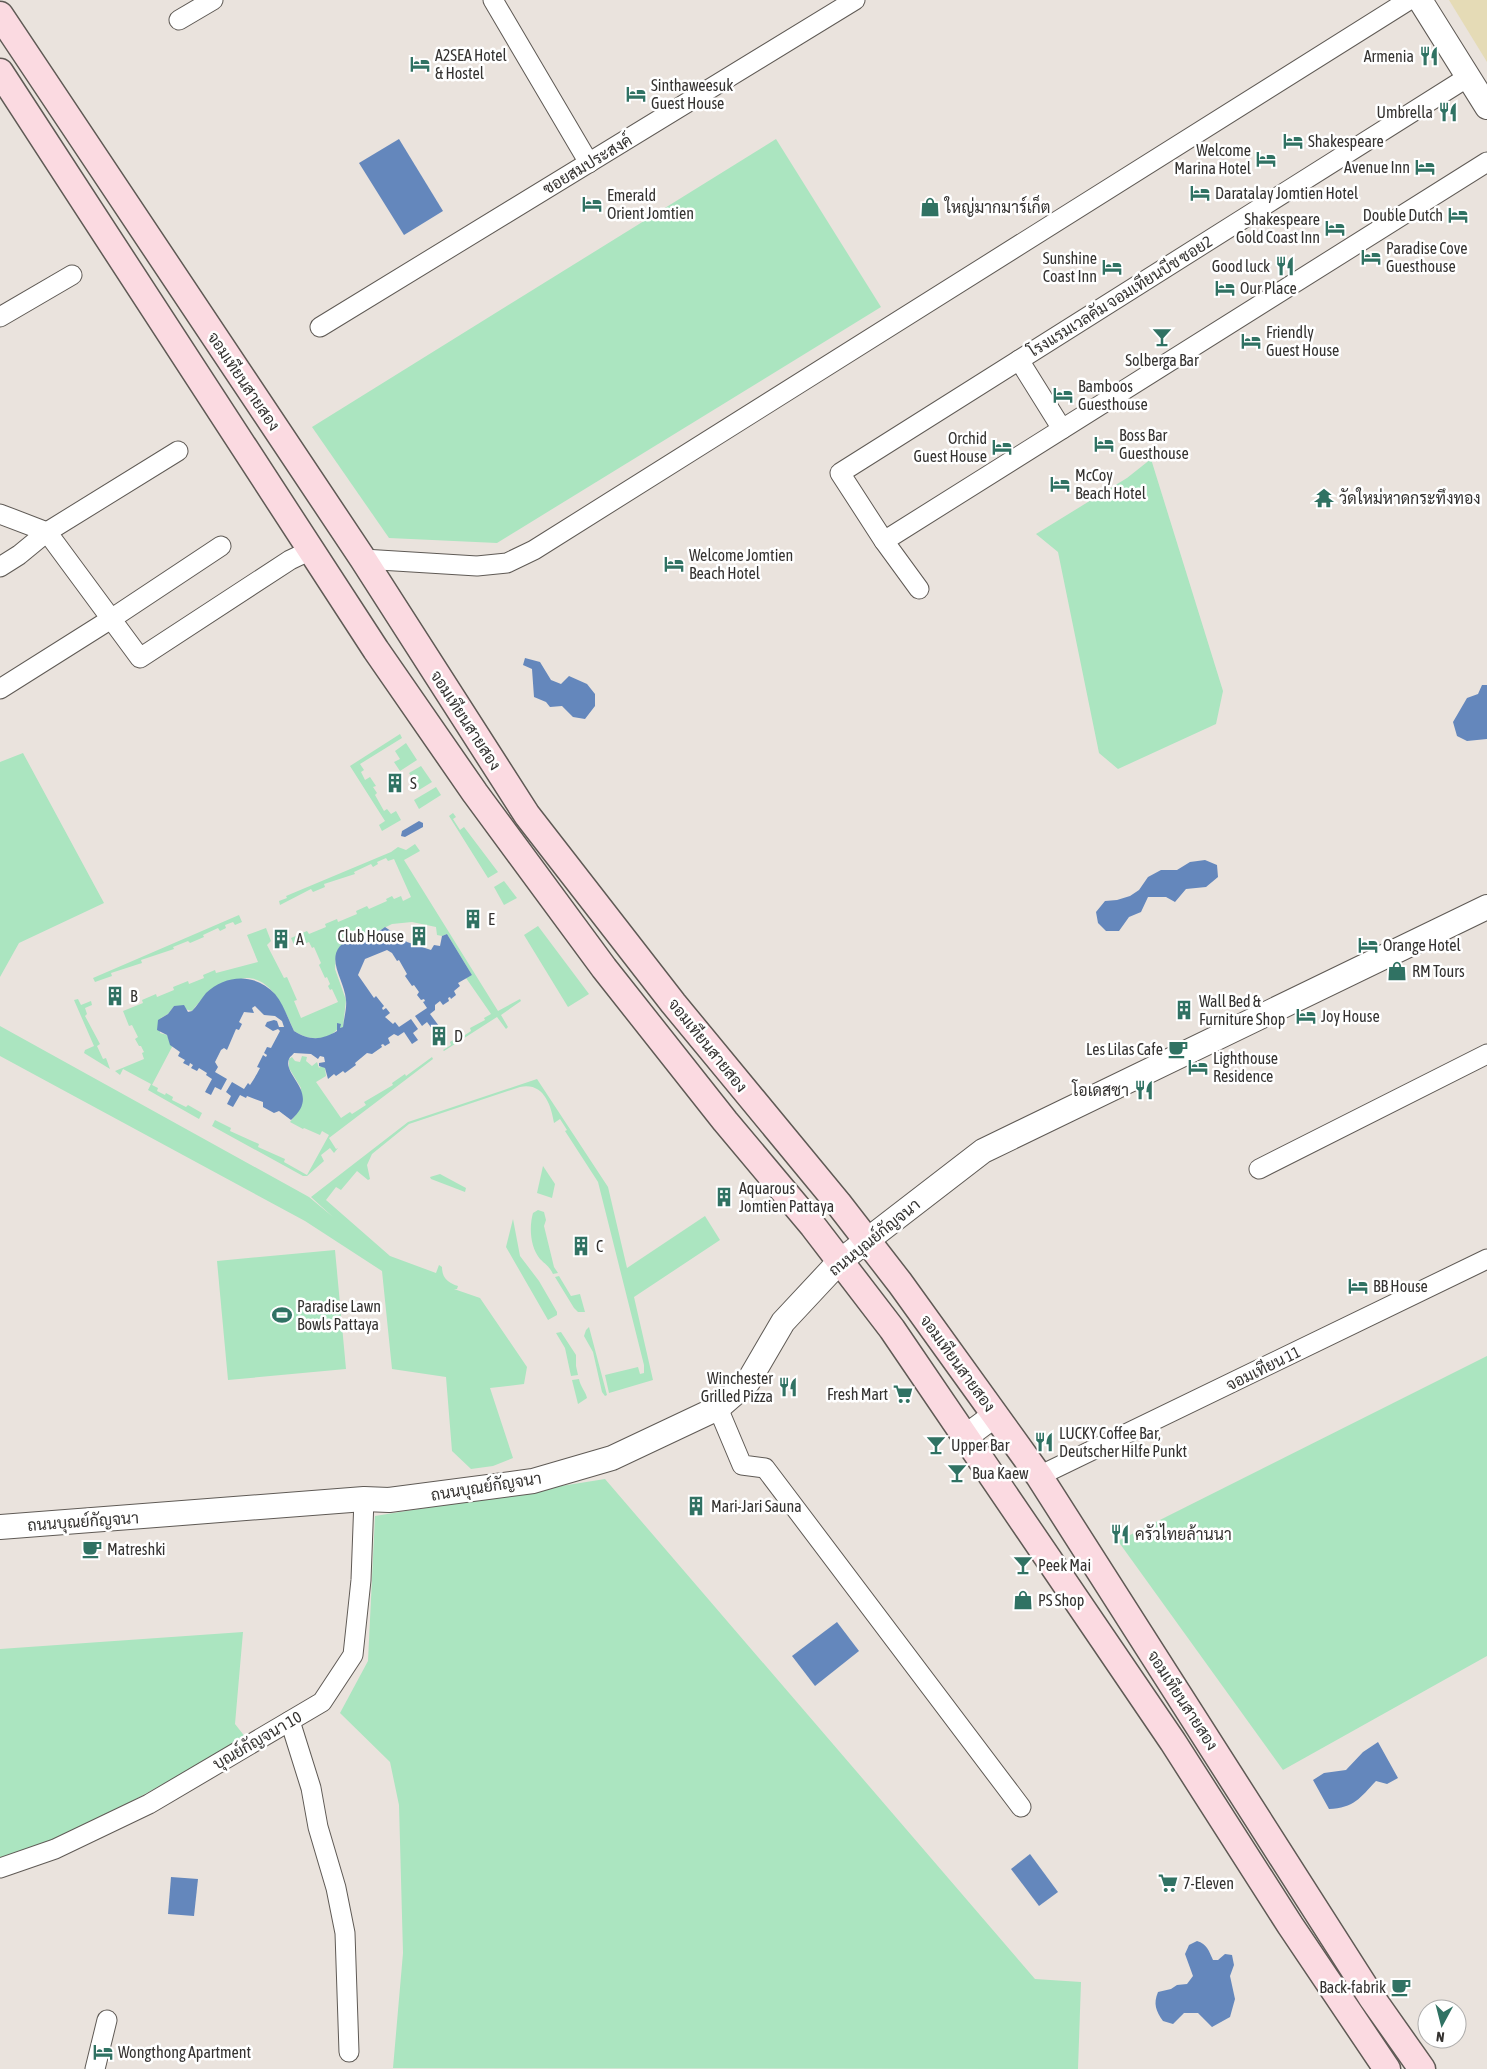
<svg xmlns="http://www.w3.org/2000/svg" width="1487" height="2069" font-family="'Asap Condensed',Sarabun,sans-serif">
  <rect width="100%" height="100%" fill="#eae3dd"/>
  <g fill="#abe5c0">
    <polygon points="776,139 881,307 497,543 389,538 312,427"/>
    <polygon points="1151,459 1223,691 1216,724 1118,769 1099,753 1058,552 1036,534 1127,478"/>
    <polygon points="400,734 402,738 360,764 364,770 361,772 365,780 370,777 376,786 373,787 377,793 375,795 384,811 387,809 391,814 396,811 401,820 382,831 379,825 385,821 350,766"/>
    <polygon points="406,743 417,760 400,771 394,762 400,759 395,751"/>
    <polygon points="23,753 104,903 19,943 0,977 0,762"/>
    <polygon points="421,766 432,782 419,790 409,773"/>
    <polygon points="436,787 441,795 419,809 414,800"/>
    <polygon points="453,813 456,817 453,819 460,830 464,827 498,872 488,878 449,816"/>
    <path d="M415,844L420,851L404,860L498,1011L520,999L521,1001L501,1015L508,1027L506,1029L497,1017L444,1051L443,1050L451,1045L450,1042L458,1037L459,1039L471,1031L470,1028L485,1020L484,1018L491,1014L466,978L472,975L447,934L442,936L437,935L436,927L412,922L392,924L374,933H365L336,954L335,969L346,1000L343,1027L339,1029L340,1026C329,1042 309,1041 294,1031C286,1013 273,978 247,978C241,978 234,983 228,985C206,993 207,993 192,1011L174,1006L168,1014L161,1018L160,1033L167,1035L172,1047L152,1085L158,1088L157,1091L165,1095L166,1093L173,1097L172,1100L186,1107L188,1105L202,1113L199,1119L148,1090L151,1084L123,1069L120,1075L115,1071L144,1059L142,1053L144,1052L141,1046H139L135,1039L138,1037L132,1025L129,1026L123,1011L143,1003L142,1000L156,994L157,997L174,990L173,987L188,981L189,984L204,978L203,975L215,970L216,973L258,962L247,935L266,928L271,941L267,945L284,978L287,977L297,1000L294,1001L301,1018L338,1002L332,989L330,990L328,986L330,984L327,977L325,978L319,965L321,963L314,947L312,948L309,942L295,947L291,938L307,931L309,934L326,927L325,924L337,919L338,922L357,914L356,911L367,906L369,909L387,901L386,899L392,896L394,899L401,896L403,901L411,897L394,859L388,861L386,858L377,862L378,864L373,867L371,864L354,872L355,874L324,884L325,887L313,892L311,889L280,905L279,901L287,898L286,896L391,852L398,847L406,850Z"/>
    <polygon points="504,881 517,898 504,905 494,887"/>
    <polygon points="239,915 242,922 235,925 233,922 225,925 226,928 220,931 218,928 203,935 204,937 190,943 188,941 173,947 174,949 141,960 142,963 111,973 112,976 95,982 93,978"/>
    <polygon points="538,926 589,994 568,1007 524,935"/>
    <polygon points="78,999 81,1005 91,1001 92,1005 85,1008 87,1014 85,1016 100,1044 97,1046 103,1059 106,1058 110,1069 84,1053 85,1050 94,1046 74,1000"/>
    <path d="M0,1026L309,1197L333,1217L311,1197L408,1122L537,1079L608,1187L627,1268L705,1216L720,1240L634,1297L653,1380L609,1393L605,1375L638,1367L640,1374L644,1373V1365L598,1182L565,1131L567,1130L560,1119L554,1123C551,1104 543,1082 520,1087L409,1124L372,1154L367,1165L370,1179L368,1180L357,1171L341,1190L336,1187L326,1200L390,1256L436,1273L439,1265L442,1267C442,1278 448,1283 458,1286L457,1289H454L480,1298L527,1367L524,1384L490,1388L513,1458L493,1466L471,1469L452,1451L446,1377L392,1369L382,1271L305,1221L0,1056Z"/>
    <polygon points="302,1056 307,1057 306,1061 312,1066 317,1062 319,1068 321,1066 325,1068 326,1076 316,1082 341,1118 350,1112 352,1114 366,1105 364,1102 393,1085 392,1083 405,1074 406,1076 432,1057 433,1059 329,1138 336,1149 338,1148 334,1153 330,1148 321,1155 324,1161 307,1176 303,1176 212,1126 215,1120 231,1128 230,1131 259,1144 258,1147 285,1159 284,1162 307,1175 329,1135 322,1131 320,1135 304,1128 303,1129 290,1122 298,1112 301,1088 289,1068 289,1059 292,1057 295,1061 300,1062"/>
    <polygon points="543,1166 555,1184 552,1198 537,1193"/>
    <polygon points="440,1174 466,1188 465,1192 431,1179 430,1177"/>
    <path d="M538,1210L544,1212L546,1220L544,1226L554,1267L558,1273L553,1274C550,1267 545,1264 540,1259C530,1247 529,1227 533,1213Z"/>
    <polygon points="513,1219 520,1256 539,1281 557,1312 557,1315 548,1320 506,1247"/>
    <polygon points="335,1250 346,1369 228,1380 217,1261"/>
    <polygon points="559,1276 571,1296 580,1294 585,1312 578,1312 574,1308 555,1277"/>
    <polygon points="589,1327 607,1395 605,1396 602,1392 593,1352 584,1336 586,1330"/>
    <polygon points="561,1332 576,1355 576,1366 578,1375 571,1376 565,1348 556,1333"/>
    <polygon points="1487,1356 1487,1656 1283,1770 1118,1541"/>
    <path d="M579,1379C580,1386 586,1392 587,1398L578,1404L572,1380Z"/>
    <polygon points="605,1479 1035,1979 1081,1982 1078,2069 393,2068 403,1953 399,1805 390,1762 340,1713 368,1661 375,1516"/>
    <polygon points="243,1632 235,1724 246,1738 62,1840 0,1864 0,1649"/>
  </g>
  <polygon fill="#e5dbb6" points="1449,0 1487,0 1487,62"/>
  <g fill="#6487bc">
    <polygon points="399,139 443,211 404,235 359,163"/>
    <polygon points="525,658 540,662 551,680 561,684 569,676 587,684 595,694 595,706 585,719 573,717 562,706 550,707 546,702 534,697 532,669 523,665"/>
    <polygon points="1482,685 1487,685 1487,739 1467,741 1457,736 1453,722 1467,698 1478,694"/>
    <polygon points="419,821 423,823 423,827 405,837 401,836 402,831"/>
    <polygon points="1205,860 1217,865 1218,877 1206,887 1186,889 1175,902 1166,897 1148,897 1141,912 1129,917 1119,931 1106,931 1098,923 1096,912 1105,901 1117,900 1130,896 1139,890 1148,877 1161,870 1177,870 1190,862"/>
    <path d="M385,927L407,942L431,950L434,945L440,946L442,936L447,934L472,975L458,983L460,986L454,991L456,995L451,999L450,997L448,998L449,1001L443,1005L440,1001L435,1005V1010L430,1014L439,1026L433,1030L427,1022L422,1026L415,1016L427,1008L423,1002L425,1001L424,999L421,1000L417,995L419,992L414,985L412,986L405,976L407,974L399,960L397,961L392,953L387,950L365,959L358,975L374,998L376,996L384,1006L382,1008L383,1010L386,1008L390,1013L385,1017L393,1024L395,1022L399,1027L411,1019L418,1029L413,1033L418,1040L412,1044L404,1032L398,1036L394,1034L388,1038L390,1043L385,1046L383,1044L381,1045L382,1047L372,1054L367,1053L355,1063L356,1065L345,1073L343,1071L336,1076L334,1074L328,1079L325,1068L319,1066V1063L325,1062L324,1057L320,1056L318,1059L311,1054L294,1053C293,1055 290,1056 289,1059C282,1076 322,1093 291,1120L279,1111L274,1113L263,1107V1102L247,1096L246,1098L240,1095L233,1107L227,1104L231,1096L226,1092L232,1082L244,1089L248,1083L250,1085C254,1079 257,1074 260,1068L257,1067L263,1055L266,1057L267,1055L264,1053L267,1047L271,1048L280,1031L278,1029L273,1031L265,1026L267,1022L274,1020L277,1021L279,1027H284L282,1021L275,1016L264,1015L255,1006L252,1008L254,1013L244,1012L239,1022L242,1024L239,1030L236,1029L227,1050L224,1048L221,1050L215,1062L218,1067L215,1072L227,1079L221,1090L215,1087L211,1095L205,1092L212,1079L206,1075L207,1073L199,1068L197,1071L191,1068L193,1065L190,1063L189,1066L183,1063L185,1060L178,1056L180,1052L170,1045L167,1035L157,1030L158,1020L168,1014L174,1006L184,1005L188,1012L192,1011C197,1006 201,999 206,993C226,974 256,973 275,994C284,1005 288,1019 294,1031C310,1041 322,1040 337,1031V1023L341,1024L340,1028L343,1027C344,1018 347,1008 346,1000C344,976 318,952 355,936C362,933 368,934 375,933C378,932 382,929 385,927Z"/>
    <polygon points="837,1622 859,1651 815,1686 792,1656"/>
    <path d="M1378,1742L1398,1778L1387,1784L1376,1781C1360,1798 1354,1808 1329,1809L1313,1780L1324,1773L1346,1770L1363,1752Z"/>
    <polygon points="1030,1854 1058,1892 1039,1906 1011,1869"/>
    <polygon points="171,1877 198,1879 194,1916 168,1914"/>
    <path d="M1197,1941C1207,1944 1209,1951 1213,1960H1218L1225,1954L1232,1955L1234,1965L1230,1976L1235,1999L1230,2017L1212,2027L1198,2013H1184L1173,2024L1163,2021C1156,2011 1153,2004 1158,1992L1171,1989L1177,1985L1187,1984L1193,1976L1185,1954L1189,1945Z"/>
  </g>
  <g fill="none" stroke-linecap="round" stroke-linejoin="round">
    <defs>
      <g id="minor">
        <polyline points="493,0 589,163"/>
        <polyline points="179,20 213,0"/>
        <polyline points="0,317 72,275"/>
        <polyline points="320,327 855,0"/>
        <polyline points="1019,360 1062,429"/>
        <polyline points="0,514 47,532 140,658 290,560 311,550"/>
        <polyline points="884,541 840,473 1468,77"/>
        <polyline points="363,559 477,566 507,563 534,550 1409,0"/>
        <polyline points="0,567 19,555 47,532 178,451"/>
        <polyline points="919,589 884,541 1487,162"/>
        <polyline points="0,689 111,619 221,546"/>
        <polyline points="1259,1169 1487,1054"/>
        <polyline points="718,1408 742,1465 765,1468 1021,1807"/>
        <polyline points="1039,1476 1487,1259"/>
        <polyline points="290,1721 311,1788 318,1827 336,1888 345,1933 349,2052"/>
        <polyline points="0,1868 55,1849 149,1804 322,1702 353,1655 361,1580 364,1499"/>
        <polyline points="95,2069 107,2020"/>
      </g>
      <g id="tertiary">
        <polyline points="1420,0 1487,107"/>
        <polyline points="964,1438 995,1415"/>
        <polyline points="0,1527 364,1499 389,1500 533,1481 612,1458 718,1408 748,1382 783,1322 839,1262 983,1151 1487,907"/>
      </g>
      <g id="secondary">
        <polyline points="0,15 363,559 527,815 673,1003 838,1203 900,1283 1039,1476 1372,1998 1422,2069"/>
        <polyline points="0,72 376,650 475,793 604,968 725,1121 813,1226 892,1329 1173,1742 1290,1925 1387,2069"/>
      </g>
    </defs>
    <use href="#minor" stroke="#5f5a55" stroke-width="21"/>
    <use href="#tertiary" stroke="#5f5a55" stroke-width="26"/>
    <use href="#secondary" stroke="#5f5a55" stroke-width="29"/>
    <use href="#minor" stroke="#fff" stroke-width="19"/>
    <use href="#tertiary" stroke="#fff" stroke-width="24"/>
    <use href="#secondary" stroke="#fbdae1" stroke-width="26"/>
  </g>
  <defs>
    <symbol id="restaurant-bare" viewBox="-9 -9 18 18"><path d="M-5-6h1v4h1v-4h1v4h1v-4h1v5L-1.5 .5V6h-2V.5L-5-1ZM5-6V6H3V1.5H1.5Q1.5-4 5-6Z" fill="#307263" stroke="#fff" stroke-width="2.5" paint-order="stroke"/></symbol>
    <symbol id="hotel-bare" viewBox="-9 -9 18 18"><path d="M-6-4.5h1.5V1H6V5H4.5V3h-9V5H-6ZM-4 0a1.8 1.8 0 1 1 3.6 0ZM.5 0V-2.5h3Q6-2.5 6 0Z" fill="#307263" stroke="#fff" stroke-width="2.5" paint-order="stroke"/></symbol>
    <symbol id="shop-bare" viewBox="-9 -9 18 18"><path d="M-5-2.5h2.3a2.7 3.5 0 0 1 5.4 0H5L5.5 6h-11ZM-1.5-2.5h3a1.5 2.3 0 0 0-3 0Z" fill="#307263" stroke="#fff" stroke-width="2.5" paint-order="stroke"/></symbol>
    <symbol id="bar-bare" viewBox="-9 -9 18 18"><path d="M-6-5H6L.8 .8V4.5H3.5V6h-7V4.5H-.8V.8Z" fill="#307263" stroke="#fff" stroke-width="2.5" paint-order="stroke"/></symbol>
    <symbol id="temple-bare" viewBox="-9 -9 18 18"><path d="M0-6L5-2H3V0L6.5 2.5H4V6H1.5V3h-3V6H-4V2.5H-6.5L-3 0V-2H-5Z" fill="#307263" stroke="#fff" stroke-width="2.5" paint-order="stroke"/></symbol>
    <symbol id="building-bare" viewBox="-9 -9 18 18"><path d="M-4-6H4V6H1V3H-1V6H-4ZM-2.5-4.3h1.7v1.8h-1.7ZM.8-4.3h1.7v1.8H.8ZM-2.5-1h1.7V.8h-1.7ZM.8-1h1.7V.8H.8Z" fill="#307263" stroke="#fff" stroke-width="2.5" paint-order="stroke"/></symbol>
    <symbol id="cafe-bare" viewBox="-9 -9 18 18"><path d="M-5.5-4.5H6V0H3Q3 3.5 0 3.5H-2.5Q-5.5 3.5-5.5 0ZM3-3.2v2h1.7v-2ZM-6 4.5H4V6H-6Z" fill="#307263" stroke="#fff" stroke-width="2.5" paint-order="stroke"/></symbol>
    <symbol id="stadium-bare" viewBox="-9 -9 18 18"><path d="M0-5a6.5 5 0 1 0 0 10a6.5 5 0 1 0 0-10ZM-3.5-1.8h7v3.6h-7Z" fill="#307263" stroke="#fff" stroke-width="2.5" paint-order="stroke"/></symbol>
    <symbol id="supermarket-bare" viewBox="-9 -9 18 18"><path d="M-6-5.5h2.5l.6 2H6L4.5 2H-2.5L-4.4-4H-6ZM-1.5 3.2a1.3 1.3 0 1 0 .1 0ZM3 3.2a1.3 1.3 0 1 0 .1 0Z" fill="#307263" stroke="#fff" stroke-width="2.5" paint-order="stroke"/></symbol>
  </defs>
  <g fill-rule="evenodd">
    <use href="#restaurant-bare" x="1415" y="42" width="28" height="28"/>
    <use href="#hotel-bare" x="406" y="50" width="28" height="28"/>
    <use href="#hotel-bare" x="622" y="80" width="28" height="28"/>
    <use href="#restaurant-bare" x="1434" y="98" width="28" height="28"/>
    <use href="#hotel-bare" x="1279" y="127" width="28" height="28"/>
    <use href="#hotel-bare" x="1252" y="145" width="28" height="28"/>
    <use href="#hotel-bare" x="1411" y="153" width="28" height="28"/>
    <use href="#hotel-bare" x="1186" y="179" width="28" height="28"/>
    <use href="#hotel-bare" x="578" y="190" width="28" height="28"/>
    <use href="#shop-bare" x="916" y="193" width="28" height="28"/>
    <use href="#hotel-bare" x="1444" y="201" width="28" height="28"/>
    <use href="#hotel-bare" x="1321" y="214" width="28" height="28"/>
    <use href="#hotel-bare" x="1357" y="243" width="28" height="28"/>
    <use href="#restaurant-bare" x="1271" y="252" width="28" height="28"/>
    <use href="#hotel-bare" x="1098" y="253" width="28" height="28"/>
    <use href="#hotel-bare" x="1211" y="274" width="28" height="28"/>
    <use href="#bar-bare" x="1148" y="323" width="28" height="28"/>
    <use href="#hotel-bare" x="1237" y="327" width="28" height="28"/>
    <use href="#hotel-bare" x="1049" y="381" width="28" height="28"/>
    <use href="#hotel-bare" x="1090" y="430" width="28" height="28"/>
    <use href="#hotel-bare" x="988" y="433" width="28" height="28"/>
    <use href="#hotel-bare" x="1046" y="470" width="28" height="28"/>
    <use href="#temple-bare" x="1310" y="484" width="28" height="28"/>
    <use href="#hotel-bare" x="660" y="550" width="28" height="28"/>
    <use href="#building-bare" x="381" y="769" width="28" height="28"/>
    <use href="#building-bare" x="459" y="905" width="28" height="28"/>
    <use href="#building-bare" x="405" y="922" width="28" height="28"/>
    <use href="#building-bare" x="267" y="925" width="28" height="28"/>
    <use href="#hotel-bare" x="1354" y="931" width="28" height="28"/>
    <use href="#shop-bare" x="1383" y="957" width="28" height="28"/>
    <use href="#building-bare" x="101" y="982" width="28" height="28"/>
    <use href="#building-bare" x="1170" y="996" width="28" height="28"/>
    <use href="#hotel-bare" x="1292" y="1002" width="28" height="28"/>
    <use href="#building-bare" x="425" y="1022" width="28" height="28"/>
    <use href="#cafe-bare" x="1164" y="1035" width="28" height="28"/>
    <use href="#hotel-bare" x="1184" y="1053" width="28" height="28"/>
    <use href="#restaurant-bare" x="1130" y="1076" width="28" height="28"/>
    <use href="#building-bare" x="710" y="1183" width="28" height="28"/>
    <use href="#building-bare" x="567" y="1232" width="28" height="28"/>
    <use href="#hotel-bare" x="1344" y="1272" width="28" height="28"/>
    <use href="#stadium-bare" x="268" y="1301" width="28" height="28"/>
    <use href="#restaurant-bare" x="774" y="1373" width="28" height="28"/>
    <use href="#supermarket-bare" x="889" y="1380" width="28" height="28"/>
    <use href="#restaurant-bare" x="1030" y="1428" width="28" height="28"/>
    <use href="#bar-bare" x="922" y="1431" width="28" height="28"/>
    <use href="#bar-bare" x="943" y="1459" width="28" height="28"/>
    <use href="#building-bare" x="682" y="1492" width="28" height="28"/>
    <use href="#restaurant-bare" x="1106" y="1520" width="28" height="28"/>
    <use href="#cafe-bare" x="78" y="1535" width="28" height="28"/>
    <use href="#bar-bare" x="1009" y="1551" width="28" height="28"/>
    <use href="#shop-bare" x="1009" y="1586" width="28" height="28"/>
    <use href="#supermarket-bare" x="1154" y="1869" width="28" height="28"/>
    <use href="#cafe-bare" x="1387" y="1973" width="28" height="28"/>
    <use href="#hotel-bare" x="89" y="2038" width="28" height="28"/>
  </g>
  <g text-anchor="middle" stroke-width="5" stroke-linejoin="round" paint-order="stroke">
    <g font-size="16" fill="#343230" stroke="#fff" text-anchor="start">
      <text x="435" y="61">A2SEA Hotel<tspan x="435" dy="18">&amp; Hostel</tspan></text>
      <text x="1414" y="62" text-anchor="end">Armenia</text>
      <text x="651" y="91">Sinthaweesuk<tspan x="651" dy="18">Guest House</tspan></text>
      <text x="1433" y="118" text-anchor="end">Umbrella</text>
      <text x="1308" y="147">Shakespeare</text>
      <text x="1251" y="156" text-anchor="end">Welcome<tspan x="1251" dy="18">Marina Hotel</tspan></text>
      <text x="1410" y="173" text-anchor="end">Avenue Inn</text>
      <text x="1215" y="199">Daratalay Jomtien Hotel</text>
      <text x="607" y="201">Emerald<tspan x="607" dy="18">Orient Jomtien</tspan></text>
      <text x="945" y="213">ใหญ่มากมาร์เก็ต</text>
      <text x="1443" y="221" text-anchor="end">Double Dutch</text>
      <text x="1320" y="225" text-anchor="end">Shakespeare<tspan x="1320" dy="18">Gold Coast Inn</tspan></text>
      <text x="1386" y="254">Paradise Cove<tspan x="1386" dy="18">Guesthouse</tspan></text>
      <text x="1097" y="264" text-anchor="end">Sunshine<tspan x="1097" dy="18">Coast Inn</tspan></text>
      <text x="1270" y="272" text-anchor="end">Good luck</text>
      <text x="1240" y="294">Our Place</text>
      <text x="1266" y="338">Friendly<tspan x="1266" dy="18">Guest House</tspan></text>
      <text x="1162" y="366" text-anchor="middle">Solberga Bar</text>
      <text x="1078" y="392">Bamboos<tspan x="1078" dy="18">Guesthouse</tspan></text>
      <text x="1119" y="441">Boss Bar<tspan x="1119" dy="18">Guesthouse</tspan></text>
      <text x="987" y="444" text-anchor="end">Orchid<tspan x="987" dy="18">Guest House</tspan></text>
      <text x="1075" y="481">McCoy<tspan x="1075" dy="18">Beach Hotel</tspan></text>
      <text x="1339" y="504">วัดใหม่หาดกระทึงทอง</text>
      <text x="689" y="561">Welcome Jomtien<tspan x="689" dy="18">Beach Hotel</tspan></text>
      <text x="410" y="789">S</text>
      <text x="488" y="925">E</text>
      <text x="404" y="942" text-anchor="end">Club House</text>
      <text x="296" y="945">A</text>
      <text x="1383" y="951">Orange Hotel</text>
      <text x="1412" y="977">RM Tours</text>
      <text x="130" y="1002">B</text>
      <text x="1199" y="1007">Wall Bed &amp;<tspan x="1199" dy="18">Furniture Shop</tspan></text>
      <text x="1321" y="1022">Joy House</text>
      <text x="454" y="1042">D</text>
      <text x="1163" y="1055" text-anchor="end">Les Lilas Cafe</text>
      <text x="1213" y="1064">Lighthouse<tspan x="1213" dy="18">Residence</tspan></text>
      <text x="1129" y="1096" text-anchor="end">โอเดสซา</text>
      <text x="739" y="1194">Aquarous<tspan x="739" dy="18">Jomtien Pattaya</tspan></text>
      <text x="596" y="1252">C</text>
      <text x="1373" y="1292">BB House</text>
      <text x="297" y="1312">Paradise Lawn<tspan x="297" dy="18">Bowls Pattaya</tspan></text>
      <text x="773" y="1384" text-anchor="end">Winchester<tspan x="773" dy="18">Grilled Pizza</tspan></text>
      <text x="888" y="1400" text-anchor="end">Fresh Mart</text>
      <text x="1059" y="1439">LUCKY Coffee Bar,<tspan x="1059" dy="18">Deutscher Hilfe Punkt</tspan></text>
      <text x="951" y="1451">Upper Bar</text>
      <text x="972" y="1479">Bua Kaew</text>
      <text x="711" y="1512">Mari-Jari Sauna</text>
      <text x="1135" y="1540">ครัวไทยล้านนา</text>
      <text x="107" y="1555">Matreshki</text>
      <text x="1038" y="1571">Peek Mai</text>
      <text x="1038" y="1606">PS Shop</text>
      <text x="1183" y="1889">7-Eleven</text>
      <text x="1386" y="1993" text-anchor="end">Back-fabrik</text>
      <text x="118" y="2058">Wongthong Apartment</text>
    </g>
    <g font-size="16" fill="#343230" stroke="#fff">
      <text transform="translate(587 164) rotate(-31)" y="6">ซอยสมประสงค์</text>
      <text transform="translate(1120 296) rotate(-32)" y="6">โรงแรมเวลคัม จอมเทียนบีช ซอย2</text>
      <text transform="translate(244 381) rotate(56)" y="6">จอมเทียนสายสอง</text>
      <text transform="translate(466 720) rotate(57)" y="6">จอมเทียนสายสอง</text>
      <text transform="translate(708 1045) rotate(51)" y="6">จอมเทียนสายสอง</text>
      <text transform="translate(874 1237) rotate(-39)" y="6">ถนนบุณย์กัญจนา</text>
      <text transform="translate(958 1363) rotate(54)" y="6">จอมเทียนสายสอง</text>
      <text transform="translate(1263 1368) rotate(-26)" y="6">จอมเทียน 11</text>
      <text transform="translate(486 1486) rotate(-9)" y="6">ถนนบุณย์กัญจนา</text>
      <text transform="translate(83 1521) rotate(-4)" y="6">ถนนบุณย์กัญจนา</text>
      <text transform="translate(1183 1700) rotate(57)" y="6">จอมเทียนสายสอง</text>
      <text transform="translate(257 1740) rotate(-30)" y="6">บุณย์กัญจนา 10</text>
    </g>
  </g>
  <g transform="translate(1442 2024) rotate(187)"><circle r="24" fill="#ffffff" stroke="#aeadac"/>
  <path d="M0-4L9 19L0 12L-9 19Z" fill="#307263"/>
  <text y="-8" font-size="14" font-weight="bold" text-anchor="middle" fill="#343230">N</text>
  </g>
</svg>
